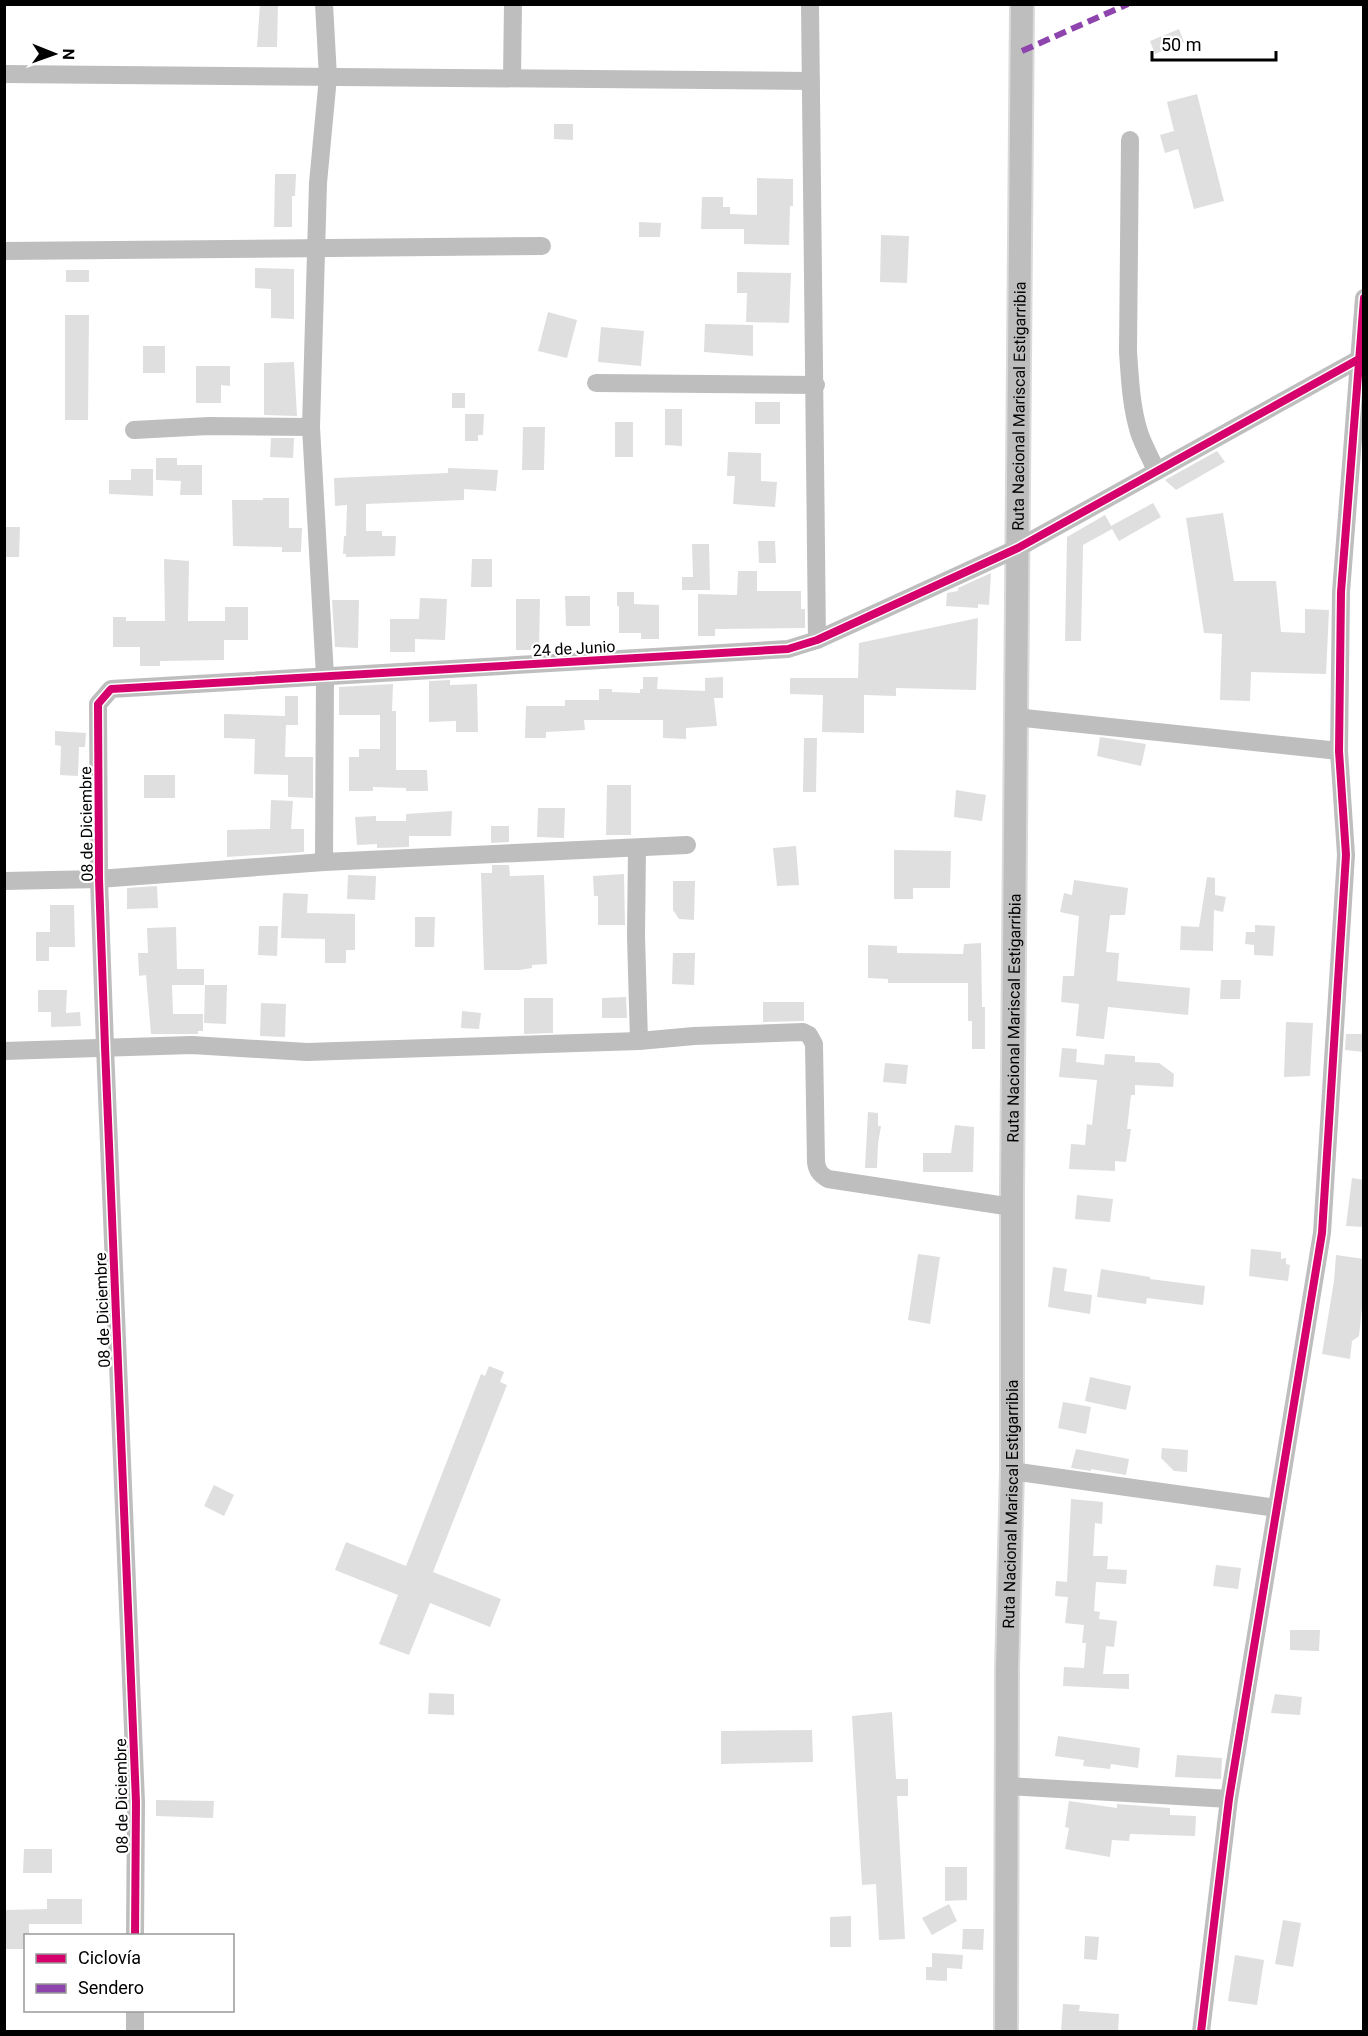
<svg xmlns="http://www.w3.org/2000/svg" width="1368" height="2036" font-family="Roboto,sans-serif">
  <rect width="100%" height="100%" fill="#fff"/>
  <g fill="#dfdfdf">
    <polygon points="260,4 278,4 277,47 257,47"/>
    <polygon points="1179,29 1184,42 1155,54 1150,41"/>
    <polygon points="1197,94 1224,201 1194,209 1178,149 1165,153 1160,135 1174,131 1167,102"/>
    <polygon points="554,124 573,124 573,140 554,139"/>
    <polygon points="275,174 296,174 295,196 292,196 292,227 274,227"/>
    <polygon points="757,178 793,179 793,206 790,206 789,245 744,244 744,229 701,229 702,197 723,197 723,207 730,207 730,214 757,215"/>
    <polygon points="639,222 661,223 660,237 639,237"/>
    <polygon points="881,235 909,236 907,283 880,282"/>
    <polygon points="255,268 294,269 294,319 271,318 271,289 255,288"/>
    <rect x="66" y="270" width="23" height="12"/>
    <polygon points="737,272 791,273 789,323 746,322 747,293 737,293"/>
    <polygon points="548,312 577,320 567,358 538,351"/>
    <polygon points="65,315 89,315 88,420 65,420"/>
    <polygon points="705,324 753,325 753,356 704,352"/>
    <polygon points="601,327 644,331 641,366 598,362"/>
    <rect x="143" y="346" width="22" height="27"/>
    <polygon points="294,362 297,416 264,415 264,363"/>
    <polygon points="196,366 230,366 230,386 221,385 221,403 196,403"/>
    <rect x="452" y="393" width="13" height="15"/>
    <rect x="755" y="402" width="25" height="22"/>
    <polygon points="665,409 682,409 682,446 665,445"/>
    <polygon points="465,414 484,414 483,435 478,435 478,441 465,441"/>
    <rect x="615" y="422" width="18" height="35"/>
    <polygon points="523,427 545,427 544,470 522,470"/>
    <polygon points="271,438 294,438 293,458 270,457"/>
    <polygon points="1217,451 1225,462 1176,490 1165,480"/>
    <polygon points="728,452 761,453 761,481 777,482 775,507 733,504 735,476 727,476"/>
    <polygon points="156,458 177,458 177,465 202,465 202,495 180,495 181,481 156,480"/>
    <polygon points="448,468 498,470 496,491 464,489 464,500 366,504 366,531 382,531 382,536 396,536 395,556 346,557 346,554 343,554 344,536 346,536 347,505 335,506 334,478 448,473"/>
    <polygon points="131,469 153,469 153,496 109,494 109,480 131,480"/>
    <polygon points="263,498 289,498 289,528 302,528 301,552 282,552 282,547 233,546 232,500 263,500"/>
    <polygon points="1153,503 1161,517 1119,541 1112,529 1083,545 1081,641 1065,641 1067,537 1105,515 1111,526"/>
    <polygon points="1223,513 1234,581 1276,581 1281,632 1305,633 1305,609 1329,610 1326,674 1251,672 1250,701 1220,700 1222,634 1204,633 1186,518"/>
    <polygon points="4,527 20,527 19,557 4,557"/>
    <polygon points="758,541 775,541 776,563 759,563"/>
    <polygon points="692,544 709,544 710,590 682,590 682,577 693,577"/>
    <polygon points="164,559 189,561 188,621 225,621 225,607 248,607 248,640 224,640 224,660 160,661 160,666 140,666 140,647 113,647 113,617 126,617 126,621 165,621"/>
    <polygon points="472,559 492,559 492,587 471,587"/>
    <polygon points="738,571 757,571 757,591 801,591 801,609 805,609 805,628 715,629 715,636 698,636 698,594 737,595"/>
    <polygon points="991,573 989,605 978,604 978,608 946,606 947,593 958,591 958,588"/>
    <polygon points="617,592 634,592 634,604 659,605 659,639 641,639 641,633 619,633 619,606 617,606"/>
    <polygon points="565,596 590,596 590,626 566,626"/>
    <polygon points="420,598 447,599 445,640 415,639 415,652 390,652 390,619 419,619"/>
    <polygon points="516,599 540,599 539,650 516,650"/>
    <polygon points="332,600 359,600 358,648 335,647"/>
    <polygon points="978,618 976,690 896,688 896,696 864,695 864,733 822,732 823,695 790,694 790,678 858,678 859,643"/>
    <polygon points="643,677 658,677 657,689 705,691 705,678 723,677 723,698 714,698 717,726 686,728 686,739 663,738 663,720 584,720 585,730 546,732 546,738 525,738 526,706 565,706 565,700 599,700 599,689 612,689 612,692 640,693 640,689 643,689"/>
    <polygon points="450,680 450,685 477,684 478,732 456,732 456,721 429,722 429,681"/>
    <polygon points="393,684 392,711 396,711 396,770 427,770 428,791 406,791 406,788 373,787 373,791 349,791 349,757 359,757 359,749 380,749 380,715 339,715 339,687"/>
    <polygon points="285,696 298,696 298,725 286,725 285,757 313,757 313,798 288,797 288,775 254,774 255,739 224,738 224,714 285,716"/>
    <polygon points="55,731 86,733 85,747 79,747 78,776 60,775 61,746 55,745"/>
    <polygon points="1100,737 1146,744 1141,766 1097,756"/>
    <polygon points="804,738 817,738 816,792 803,792"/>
    <rect x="144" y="775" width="31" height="23"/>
    <polygon points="607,785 631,785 631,835 606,835"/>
    <polygon points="956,790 986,795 982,821 954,817"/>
    <polygon points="271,800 293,801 291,829 304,829 304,852 227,857 227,830 270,829"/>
    <polygon points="538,808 565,808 564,838 537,837"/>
    <polygon points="452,811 451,836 409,836 409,847 377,848 377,844 357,845 355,817 376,816 376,821 406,821 406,814"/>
    <polygon points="491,826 509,826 509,842 491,843"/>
    <polygon points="796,846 799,885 777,886 773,848"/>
    <polygon points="894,850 951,851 950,888 913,888 913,899 894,899"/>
    <polygon points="492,865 509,865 510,876 544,875 547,964 532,965 532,968 519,970 484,970 481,873 492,873"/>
    <polygon points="624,874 625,925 598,925 598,896 594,896 593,876"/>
    <polygon points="348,875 376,876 375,900 347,899"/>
    <polygon points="1207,877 1215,878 1215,895 1226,897 1223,912 1214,910 1213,951 1180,950 1181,926 1199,927"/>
    <polygon points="1074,880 1128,888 1125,915 1110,915 1106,952 1119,953 1117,981 1190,988 1188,1015 1108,1007 1104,1039 1076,1036 1079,1004 1061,1002 1063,976 1074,976 1079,916 1060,912 1064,893 1072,895"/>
    <polygon points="673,881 695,881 694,920 679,919 673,910"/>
    <polygon points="157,886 158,908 127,909 127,888"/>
    <polygon points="283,893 308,894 307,913 355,914 355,950 346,950 346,963 325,963 325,939 281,938"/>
    <polygon points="50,905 74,905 75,947 49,947 49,961 36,961 36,932 50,932"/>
    <polygon points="415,917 435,917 434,947 415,947"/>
    <polygon points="1255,925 1275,926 1273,956 1254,955 1254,945 1245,944 1246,932 1255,932"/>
    <polygon points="259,926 278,926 277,956 258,955"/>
    <polygon points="176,927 177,969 204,969 204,985 172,985 173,1014 203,1014 203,1031 198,1031 198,1034 151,1034 146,975 139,976 138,953 148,953 147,928"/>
    <polygon points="981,943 982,1007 985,1007 985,1049 972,1049 972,1021 968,1021 968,983 888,983 888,979 868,978 868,945 897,946 897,953 963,954 964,944"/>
    <polygon points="673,953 695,953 694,985 672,984"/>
    <polygon points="1221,980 1241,980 1240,999 1220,999"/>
    <polygon points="205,985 227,985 226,1024 204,1023"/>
    <polygon points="38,990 67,990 66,1013 80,1012 81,1026 51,1027 51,1012 38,1012"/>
    <polygon points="626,997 627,1018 602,1018 602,998"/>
    <polygon points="524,998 553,998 553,1033 524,1034"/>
    <polygon points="763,1002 804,1002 804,1021 763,1022"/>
    <polygon points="261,1003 286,1004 285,1037 260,1036"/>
    <polygon points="462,1011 481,1013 479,1029 461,1028"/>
    <polygon points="1286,1022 1313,1023 1310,1076 1284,1077"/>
    <polygon points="1346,1034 1364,1034 1364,1052 1345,1050"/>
    <polygon points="1062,1048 1077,1049 1076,1062 1104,1065 1105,1054 1135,1056 1135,1062 1159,1063 1174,1074 1173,1087 1135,1085 1135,1095 1131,1095 1127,1129 1131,1129 1126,1162 1115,1161 1115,1171 1069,1169 1071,1144 1085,1145 1087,1124 1092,1125 1097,1080 1059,1077"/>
    <polygon points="885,1063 908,1065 906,1084 883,1082"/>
    <polygon points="868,1112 878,1113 878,1126 881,1126 878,1144 877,1168 865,1168"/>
    <polygon points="955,1125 974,1127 973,1172 923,1172 923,1153 951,1153"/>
    <polygon points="1352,1178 1364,1180 1364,1227 1346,1226"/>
    <polygon points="1077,1195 1113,1199 1110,1222 1075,1219"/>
    <polygon points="1251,1249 1281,1252 1281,1259 1286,1258 1286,1264 1290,1265 1288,1281 1249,1276"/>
    <polygon points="918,1254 940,1257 930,1324 908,1320"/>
    <polygon points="1336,1255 1364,1259 1364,1288 1359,1336 1352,1341 1350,1359 1322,1354 1334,1281"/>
    <polygon points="1053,1267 1067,1269 1064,1291 1092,1295 1090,1314 1048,1307"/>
    <polygon points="1101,1269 1150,1277 1150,1279 1205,1286 1203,1305 1147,1298 1146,1304 1097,1297"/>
    <polygon points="489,1366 504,1372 500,1382 507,1385 433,1572 501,1599 490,1627 430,1603 409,1655 379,1644 398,1595 335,1570 346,1542 406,1566 481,1374 485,1376"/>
    <polygon points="1090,1377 1131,1386 1126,1410 1085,1401"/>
    <polygon points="1063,1402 1091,1407 1086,1434 1058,1428"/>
    <polygon points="1162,1448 1188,1450 1187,1472 1174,1471 1161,1458"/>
    <polygon points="1076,1449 1129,1459 1126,1475 1091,1469 1091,1471 1071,1468"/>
    <polygon points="214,1485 234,1495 224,1516 204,1506"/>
    <polygon points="1071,1499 1103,1502 1102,1524 1095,1523 1093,1556 1108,1556 1107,1569 1127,1570 1126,1584 1096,1582 1094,1611 1100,1612 1099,1619 1117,1621 1114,1647 1106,1646 1103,1674 1129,1674 1129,1689 1063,1686 1064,1667 1084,1668 1086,1643 1082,1643 1084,1625 1065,1623 1068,1597 1055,1596 1056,1581 1067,1582"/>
    <polygon points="1216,1565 1241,1568 1238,1589 1213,1586"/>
    <polygon points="1290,1630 1320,1630 1319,1651 1290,1650"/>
    <polygon points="429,1693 454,1694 454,1715 428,1714"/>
    <polygon points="1275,1694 1302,1697 1300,1715 1271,1713"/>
    <polygon points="892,1712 896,1779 908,1779 908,1796 897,1796 905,1939 879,1940 876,1884 862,1885 852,1716"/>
    <polygon points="812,1730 813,1762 721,1764 721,1731"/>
    <polygon points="1058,1736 1140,1748 1138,1768 1111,1764 1110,1769 1083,1766 1084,1760 1055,1756"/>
    <polygon points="1177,1755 1222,1758 1221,1779 1175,1777"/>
    <polygon points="156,1800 214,1801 213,1818 156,1816"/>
    <polygon points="1069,1801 1117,1808 1117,1804 1170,1808 1170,1815 1196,1816 1195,1836 1130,1834 1129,1841 1112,1840 1110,1857 1065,1849 1069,1828 1065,1827"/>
    <polygon points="24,1849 52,1849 52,1873 23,1873"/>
    <polygon points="945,1867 967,1867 967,1900 945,1901"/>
    <polygon points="47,1899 82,1899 82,1924 29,1924 29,1935 26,1935 26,1949 5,1949 5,1910 47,1909"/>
    <polygon points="949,1904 957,1921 932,1935 922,1918"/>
    <polygon points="851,1916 851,1947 830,1947 830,1917"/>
    <polygon points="1283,1920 1301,1923 1293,1967 1275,1964"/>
    <polygon points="963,1929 984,1929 983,1950 962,1949"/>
    <polygon points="1085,1936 1099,1937 1097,1960 1084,1959"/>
    <polygon points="932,1953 963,1955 962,1969 947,1968 947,1981 926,1980 926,1967 932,1967"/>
    <polygon points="1235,1955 1264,1960 1257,2005 1228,2001"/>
    <polygon points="1063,2004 1080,2005 1079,2011 1119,2014 1118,2031 1061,2031"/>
  </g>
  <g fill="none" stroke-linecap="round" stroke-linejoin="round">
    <defs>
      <g id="major">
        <path id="s1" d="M1006,2032L1007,1670L1012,1471V1192L1022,4"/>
      </g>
    </defs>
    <use href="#major" stroke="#dbdbdb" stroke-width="26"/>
    <g stroke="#bebebe" stroke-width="18">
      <polyline points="324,4 328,77 318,183 311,427 325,676 324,862"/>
      <polyline points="810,4 817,640"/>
      <polyline points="4,74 811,81"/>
      <polyline points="512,78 513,4"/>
      <path d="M1130,140L1128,352C1130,379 1131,406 1139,432C1143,445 1151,458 1156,471"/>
      <polyline points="4,251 542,246"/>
      <polyline points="596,383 816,385"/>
      <polyline points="134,430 209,426 311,427"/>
      <polyline points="1015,717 1339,751"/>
      <polyline points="637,848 636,936 639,1041"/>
      <polyline points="4,881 99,879 324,862 687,845"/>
      <path d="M4,1051L192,1045L307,1052L639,1041L694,1036L803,1032L809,1035L814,1044L816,1162C817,1171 821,1175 828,1179L1012,1207"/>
      <polyline points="1012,1471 1276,1508"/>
      <polyline points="1007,1786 1229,1799"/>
      <polyline points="135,1936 136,1802 105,1047 99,879 98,704 111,689 788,649 817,640 1018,548 1359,359"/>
      <polyline points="135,2032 135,2010"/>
      <polyline points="1201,2032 1229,1799 1322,1233 1346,855 1339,751 1341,592 1364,298"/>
    </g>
    <use href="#major" stroke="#bebebe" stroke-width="22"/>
    <polyline stroke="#8e44ad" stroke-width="6" stroke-dasharray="12 6" stroke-linecap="butt" points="1022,51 1128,4"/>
    <defs>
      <g id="cycleway">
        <polyline points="135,1936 136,1802 105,1047 99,879 98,704 111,689 788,649 817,640 1018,548 1359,359"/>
        <polyline points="1201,2032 1229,1799 1322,1233 1346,855 1339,751 1341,592 1364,298"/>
      </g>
    </defs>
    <use href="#cycleway" stroke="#fff" stroke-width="11"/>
    <use href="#cycleway" stroke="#d6006c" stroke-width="8"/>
  </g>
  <g text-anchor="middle" stroke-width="4.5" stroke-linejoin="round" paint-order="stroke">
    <g font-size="16" fill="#000" stroke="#fff">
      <text dy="6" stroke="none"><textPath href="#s1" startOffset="1626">Ruta Nacional Mariscal Estigarribia</textPath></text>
      <text transform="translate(574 648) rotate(-3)" y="6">24 de Junio</text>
      <text transform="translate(86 824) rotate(-91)" y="6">08 de Diciembre</text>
      <text dy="6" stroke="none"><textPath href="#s1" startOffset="1014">Ruta Nacional Mariscal Estigarribia</textPath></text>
      <text transform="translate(102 1310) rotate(-92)" y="6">08 de Diciembre</text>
      <text dy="6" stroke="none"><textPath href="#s1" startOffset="528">Ruta Nacional Mariscal Estigarribia</textPath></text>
      <text transform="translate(121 1796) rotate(-91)" y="6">08 de Diciembre</text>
    </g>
  </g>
  <rect width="1368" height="2036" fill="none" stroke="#000000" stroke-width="12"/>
  <rect x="24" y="1934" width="210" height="78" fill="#ffffff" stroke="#999999" stroke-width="1.5"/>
  <rect x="36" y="1954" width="30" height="9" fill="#d6006c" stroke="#999999" stroke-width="1.5"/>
  <text x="78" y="1964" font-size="18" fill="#000000">Ciclovía</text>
  <rect x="36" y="1984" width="30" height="9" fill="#8e44ad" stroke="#999999" stroke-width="1.5"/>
  <text x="78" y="1994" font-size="18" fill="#000000">Sendero</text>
  <g transform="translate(54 54) rotate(91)" stroke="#ffffff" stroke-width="4.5" paint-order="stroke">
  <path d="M0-4.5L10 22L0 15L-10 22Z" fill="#000000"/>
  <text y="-9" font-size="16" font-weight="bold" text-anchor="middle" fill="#000000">N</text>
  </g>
  <path d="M1152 51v9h124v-9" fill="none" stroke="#000000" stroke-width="3"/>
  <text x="1161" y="51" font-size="18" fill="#000000" stroke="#ffffff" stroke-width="4.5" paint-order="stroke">50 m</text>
</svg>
